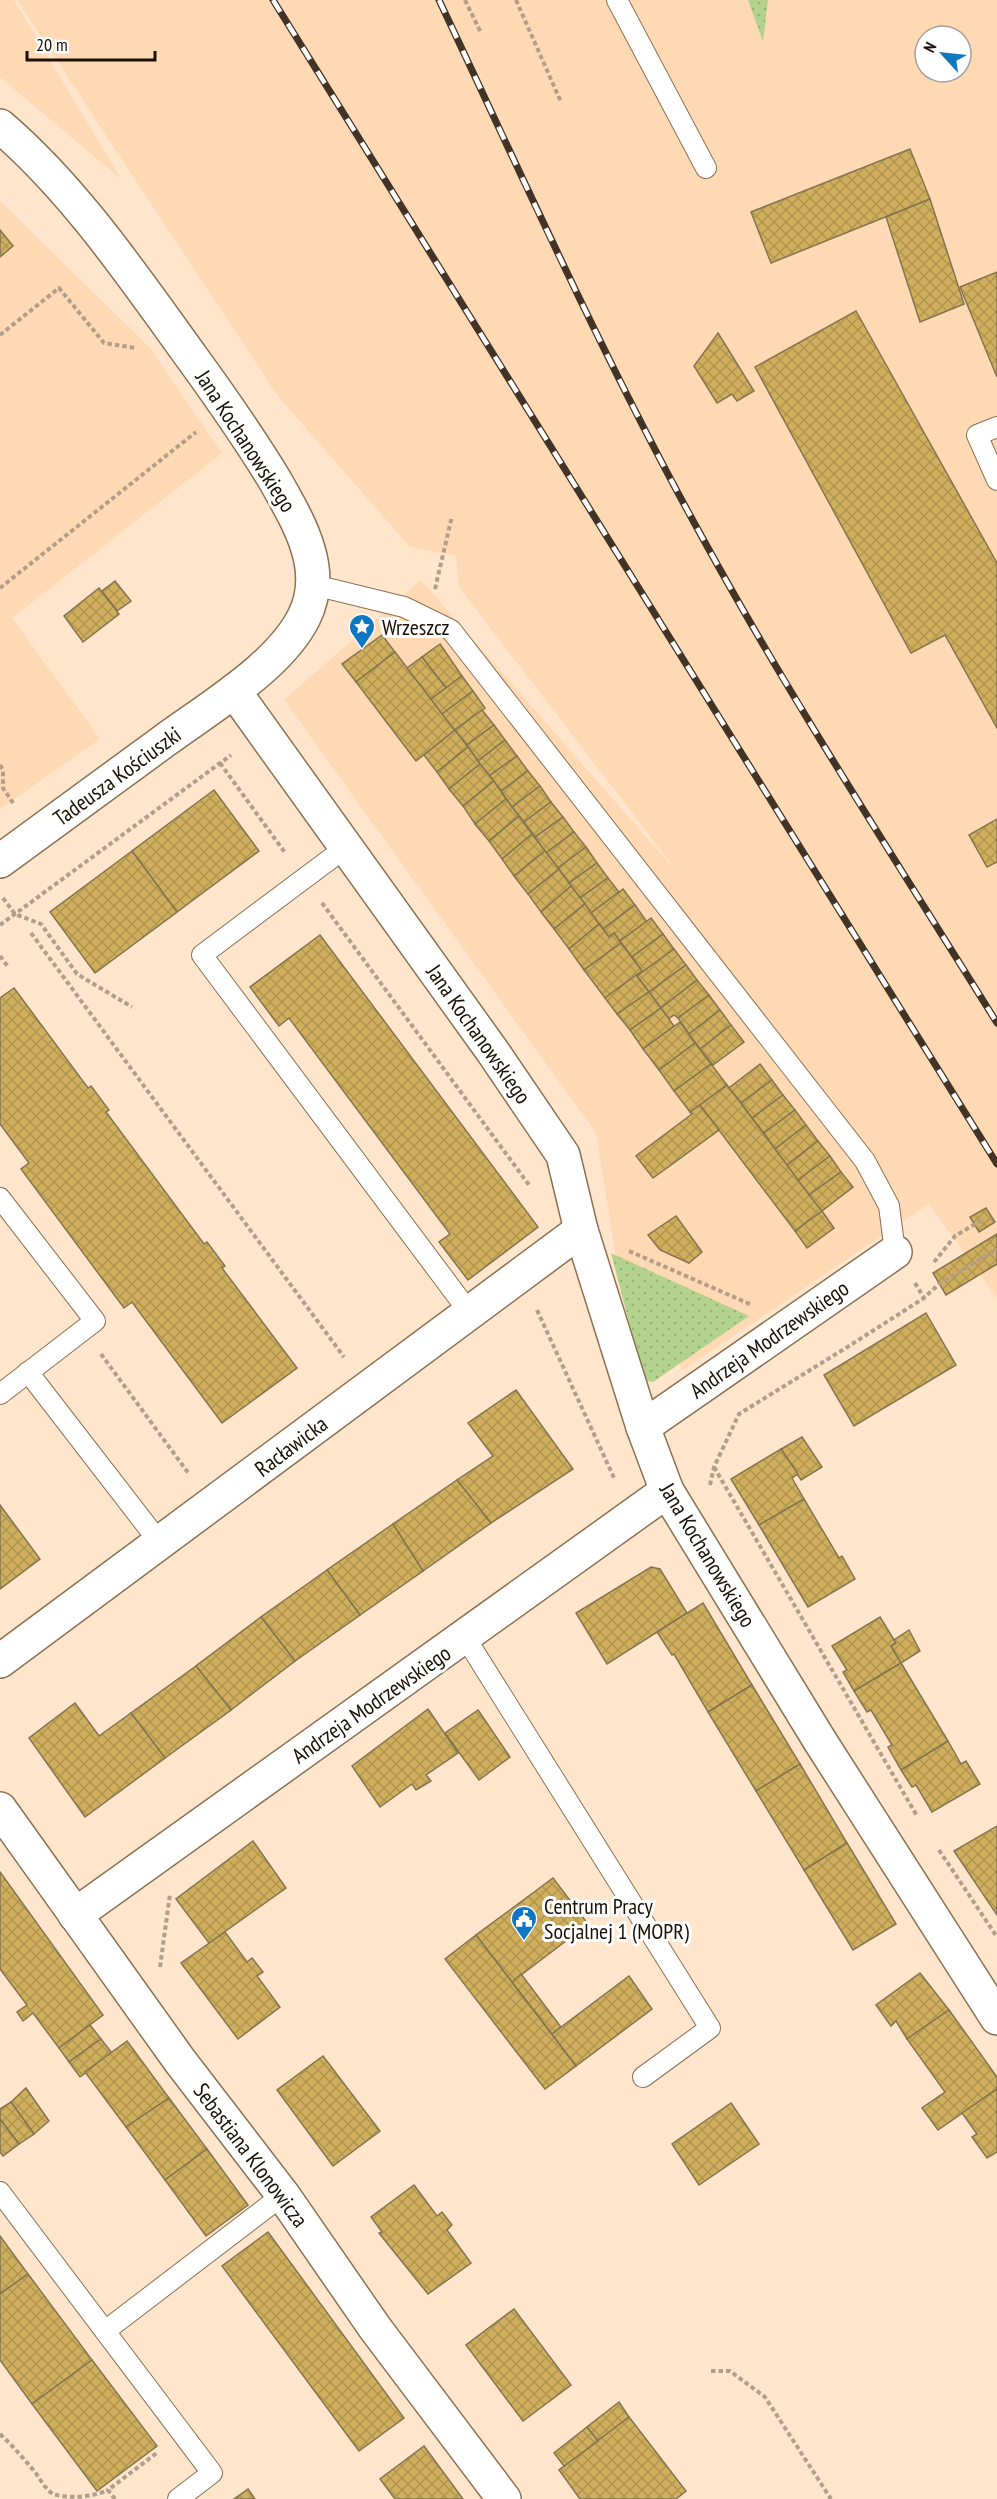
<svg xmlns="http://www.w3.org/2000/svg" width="997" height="2499" font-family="'PT Sans Narrow',sans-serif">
  <defs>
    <pattern id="grass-dots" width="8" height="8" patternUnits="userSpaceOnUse" patternTransform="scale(1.5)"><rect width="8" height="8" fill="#b3d28d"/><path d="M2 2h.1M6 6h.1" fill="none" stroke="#99b378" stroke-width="1.8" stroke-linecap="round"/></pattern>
    <pattern id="building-cross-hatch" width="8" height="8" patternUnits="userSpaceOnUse" patternTransform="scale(1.5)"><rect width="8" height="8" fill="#cfaf5d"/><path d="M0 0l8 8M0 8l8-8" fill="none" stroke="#b1964f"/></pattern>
  </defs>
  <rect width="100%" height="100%" fill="#fee5cb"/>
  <g fill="#fed9b3" fill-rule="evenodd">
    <polygon points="0,0 14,0 121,179 0,77"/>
    <path d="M17,0H748L763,40L768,0H997V1298L929,1204L683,1370L617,1263L596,1133L284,700L421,580L683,879L459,587L456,556L410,547L277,395ZM925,36H961V72H925Z"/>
    <polygon points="0,201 150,348 222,453 12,618 100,739 0,809"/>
  </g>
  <g fill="url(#grass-dots)">
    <polygon points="748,0 768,0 763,42"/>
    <polygon points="611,1253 749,1316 653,1382 647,1381 643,1376"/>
  </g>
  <g fill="url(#building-cross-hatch)" stroke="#847550" stroke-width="1.5">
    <polygon points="910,149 930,199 771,263 751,212"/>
    <polygon points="930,199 964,304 920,322 886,217"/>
    <polygon points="0,230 13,246 0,257"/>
    <polygon points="997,272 997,377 960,287"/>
    <polygon points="856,311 997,563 997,728 945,635 911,653 755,367"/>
    <polygon points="718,333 754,391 737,401 732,394 717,403 694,366"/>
    <polygon points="115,581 131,601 117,611 102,591"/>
    <polygon points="99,588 119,614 83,642 64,616"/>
    <polygon points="382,635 395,652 356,682 342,664"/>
    <polygon points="440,644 462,676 446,688 422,657"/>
    <polygon points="395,652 455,730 416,761 356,682"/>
    <polygon points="422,657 446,688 431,699 407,668"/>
    <polygon points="462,676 473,691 442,714 431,699"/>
    <polygon points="473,691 485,708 455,730 442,714"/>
    <polygon points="482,710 494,725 467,745 455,730"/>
    <polygon points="494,725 505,740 478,761 467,745"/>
    <polygon points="455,730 468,747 437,772 424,755"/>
    <polygon points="505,740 517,756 489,776 478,761"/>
    <polygon points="468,747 480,764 449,789 437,772"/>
    <polygon points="517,756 528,771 501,791 489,776"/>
    <polygon points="480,764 494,781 463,806 449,789"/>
    <polygon points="528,771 540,786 512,807 501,791"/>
    <polygon points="494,781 506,799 475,824 463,806"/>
    <polygon points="540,786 551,802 524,822 512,807"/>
    <polygon points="214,790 259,851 177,912 132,851"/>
    <polygon points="506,799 519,816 489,841 475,824"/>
    <polygon points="551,802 563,817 535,837 524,822"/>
    <polygon points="519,816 532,834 502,859 489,841"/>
    <polygon points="563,817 574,832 546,853 535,837"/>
    <polygon points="997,819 997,862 987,867 969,835"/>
    <polygon points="574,832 586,847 558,868 546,853"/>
    <polygon points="532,834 545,851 514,876 502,859"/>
    <polygon points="586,847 597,863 569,883 558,868"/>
    <polygon points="132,851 177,912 95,973 50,912"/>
    <polygon points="545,851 559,869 528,894 514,876"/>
    <polygon points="597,863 608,878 580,898 569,883"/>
    <polygon points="559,869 571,886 541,912 528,894"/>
    <polygon points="608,878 619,892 591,913 580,898"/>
    <polygon points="571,886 585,904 554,929 541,912"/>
    <polygon points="623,889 635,905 603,929 591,913"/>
    <polygon points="585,904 599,924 569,949 554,929"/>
    <polygon points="635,905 647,922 620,941 614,933 609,937 603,929"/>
    <polygon points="651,918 663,934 632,957 620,941"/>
    <polygon points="599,924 609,937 614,933 621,943 584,970 569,949"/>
    <polygon points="663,934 674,949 637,976 636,975 642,971 632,957"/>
    <polygon points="320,935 538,1227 468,1280 439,1242 450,1234 289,1018 279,1026 250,987"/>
    <polygon points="621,943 642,971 605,998 584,970"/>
    <polygon points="674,949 686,965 649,992 637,976"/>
    <polygon points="686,965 697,980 661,1008 649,992"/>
    <polygon points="636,975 649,992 617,1014 605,998"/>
    <polygon points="697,980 709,995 678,1018 674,1015 668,1019 661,1008"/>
    <polygon points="14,988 88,1088 91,1086 109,1110 106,1112 204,1244 207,1242 225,1266 222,1268 297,1368 222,1423 132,1302 124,1308 21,1169 29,1163 0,1124 0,998"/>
    <polygon points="649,992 661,1008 630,1030 617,1014"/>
    <polygon points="709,995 720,1010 689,1034 678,1018"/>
    <polygon points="661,1008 674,1026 643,1049 630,1030"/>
    <polygon points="720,1010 731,1025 700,1049 689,1034"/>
    <polygon points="680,1022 695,1043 659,1070 643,1049"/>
    <polygon points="731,1025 744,1042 713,1065 700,1049"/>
    <polygon points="695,1043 711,1064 674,1091 659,1070"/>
    <polygon points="711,1064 727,1085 690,1112 674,1091"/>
    <polygon points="760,1064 772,1080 741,1103 729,1088"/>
    <polygon points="772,1080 783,1095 752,1118 741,1103"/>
    <polygon points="727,1085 822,1211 795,1231 700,1105"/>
    <polygon points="783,1095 795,1110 764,1133 752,1118"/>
    <polygon points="700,1105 719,1130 653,1178 636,1156 692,1114 690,1112"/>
    <polygon points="795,1110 806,1125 775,1149 764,1133"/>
    <polygon points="806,1125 818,1141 787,1165 775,1149"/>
    <polygon points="818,1141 830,1156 798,1180 787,1165"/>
    <polygon points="830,1156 841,1172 809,1195 798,1180"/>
    <polygon points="841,1172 853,1187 822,1211 809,1195"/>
    <polygon points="986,1208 995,1222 979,1232 970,1217"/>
    <polygon points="822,1211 834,1228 807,1248 795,1231"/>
    <polygon points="676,1216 702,1252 689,1263 660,1250 648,1235"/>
    <polygon points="997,1234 997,1264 946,1295 933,1273"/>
    <polygon points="926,1313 956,1365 854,1426 824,1375"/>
    <polygon points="516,1390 573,1469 491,1523 457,1480 493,1456 468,1423"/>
    <polygon points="802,1437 822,1467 801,1480 781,1449"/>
    <polygon points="781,1449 798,1474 792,1478 804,1499 759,1525 731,1479"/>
    <polygon points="457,1480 491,1523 423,1571 393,1524"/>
    <polygon points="804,1499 839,1558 842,1556 855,1579 808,1607 759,1525"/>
    <polygon points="0,1505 40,1559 0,1589"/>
    <polygon points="393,1524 423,1571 360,1615 327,1570"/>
    <polygon points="651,1567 660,1569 687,1613 607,1664 576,1613"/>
    <polygon points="327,1570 360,1615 295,1661 261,1617"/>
    <polygon points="703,1603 752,1685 708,1712 674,1654 672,1655 657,1632"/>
    <polygon points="261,1617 295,1661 231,1710 196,1666"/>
    <polygon points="880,1617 896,1643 891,1646 901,1663 854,1691 843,1672 847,1670 832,1646"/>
    <polygon points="909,1630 920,1651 901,1663 891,1646 896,1643 894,1640"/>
    <polygon points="901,1663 948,1741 901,1770 888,1747 892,1745 871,1710 867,1712 854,1691"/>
    <polygon points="196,1666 231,1710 165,1758 131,1713"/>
    <polygon points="752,1685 800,1764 756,1791 708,1712"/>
    <polygon points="75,1703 99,1736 131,1713 165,1758 85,1817 29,1738"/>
    <polygon points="428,1709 458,1753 426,1775 431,1781 416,1790 412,1784 380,1807 352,1766"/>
    <polygon points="478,1710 510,1757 479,1780 445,1733"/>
    <polygon points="948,1741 961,1764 966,1761 980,1784 932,1812 916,1785 912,1787 901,1770"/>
    <polygon points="800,1764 847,1843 804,1870 756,1791"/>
    <polygon points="997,1826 997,1915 954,1851"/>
    <polygon points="253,1841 286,1888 209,1943 176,1899"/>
    <polygon points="847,1843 896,1924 853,1950 804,1870"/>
    <polygon points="0,1872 103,2015 59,2048 33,2013 23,2021 17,2012 27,2005 0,1969"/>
    <polygon points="553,1878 588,1924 512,1982 476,1935"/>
    <polygon points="225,1932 247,1962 252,1958 263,1972 257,1976 280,2007 238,2039 181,1963"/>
    <polygon points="476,1935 576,2066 545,2089 445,1959"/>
    <polygon points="920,1973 949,2010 907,2039 896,2021 891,2026 876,2005"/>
    <polygon points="521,1974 561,2027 552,2034 512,1982"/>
    <polygon points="629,1976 652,2009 576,2066 552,2034"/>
    <polygon points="949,2010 997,2077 997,2089 938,2130 922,2108 945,2092 907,2039"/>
    <polygon points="90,2025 101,2039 69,2062 59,2048"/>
    <polygon points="101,2039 112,2053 80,2077 69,2062"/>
    <polygon points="127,2041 169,2098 126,2127 85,2072"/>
    <polygon points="323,2056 380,2131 333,2166 277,2090"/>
    <polygon points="26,2088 49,2121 34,2134 11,2102"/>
    <polygon points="997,2089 997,2152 987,2158 972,2137 977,2134 962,2113"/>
    <polygon points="169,2098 207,2149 165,2180 126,2127"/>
    <polygon points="11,2102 34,2134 19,2144 0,2119 0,2109"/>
    <polygon points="731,2103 759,2144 699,2185 672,2144"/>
    <polygon points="0,2119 19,2144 3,2156 0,2152"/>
    <polygon points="207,2149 248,2205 206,2236 165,2180"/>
    <polygon points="414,2185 437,2216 442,2212 452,2225 447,2230 471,2263 428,2294 379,2233 382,2232 371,2217"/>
    <polygon points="268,2232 404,2418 359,2451 222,2266"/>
    <polygon points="0,2236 28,2274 0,2294"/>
    <polygon points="28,2274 92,2360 32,2404 0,2360 0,2294"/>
    <polygon points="514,2309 571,2385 523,2421 466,2345"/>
    <polygon points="92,2360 157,2446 97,2491 32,2404"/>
    <polygon points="619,2402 629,2417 598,2441 587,2427"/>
    <polygon points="629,2417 686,2491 676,2499 580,2499 559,2470"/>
    <polygon points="587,2427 598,2441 564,2466 554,2453"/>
    <polygon points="424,2446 463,2499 395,2499 380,2479"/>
    <polygon points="248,2489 255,2499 234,2499"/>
  </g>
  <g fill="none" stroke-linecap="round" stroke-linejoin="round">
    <defs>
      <g id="lane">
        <polyline points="617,0 706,168"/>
        <polyline points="997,427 977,435 997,480"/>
        <polyline points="314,585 404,607 451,630 865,1161 889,1206 895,1252"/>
        <polyline points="345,848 202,955 469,1312"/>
        <polyline points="0,1198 95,1321 0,1394"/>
        <polyline points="28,1372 160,1543"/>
        <polyline points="465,1637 710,2028 643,2077"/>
        <polyline points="0,2192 212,2473 178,2499"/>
        <polyline points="105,2331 283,2195"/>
      </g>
      <g id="street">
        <path d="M0,126C75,190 135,279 193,359C222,399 250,439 276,482C288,504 301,525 308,549C315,572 315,595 304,617C280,666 209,708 164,741C110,781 55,821 0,861"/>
        <polyline points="234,691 493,1052 563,1155 581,1230 643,1427 667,1491 820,1741 997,2018"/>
        <polyline points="643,1427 895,1252"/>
        <polyline points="0,1661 581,1230"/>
        <polyline points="0,1809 180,2061 283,2195 375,2328 504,2499"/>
        <polyline points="75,1915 667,1491"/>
      </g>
    </defs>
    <use href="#lane" stroke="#8c7153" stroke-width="22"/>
    <use href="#street" stroke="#8c7153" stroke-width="36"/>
    <g stroke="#b39e89" stroke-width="4" stroke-dasharray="4.5 3" stroke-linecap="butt">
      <polyline points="465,0 481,33"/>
      <polyline points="516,0 561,102"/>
      <polyline points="0,335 59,288 104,343 136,348"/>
      <polyline points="0,588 196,432"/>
      <polyline points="435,589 452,516"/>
      <polyline points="220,763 286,854"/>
      <polyline points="0,765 3,770 3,788 13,803"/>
      <polyline points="3,898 15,914 41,924 77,974 132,1007"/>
      <polyline points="322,903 529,1185"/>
      <polyline points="0,925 231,755"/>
      <polyline points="31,933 344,1357"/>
      <polyline points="0,956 9,968"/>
      <polyline points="629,1251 752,1305"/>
      <polyline points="934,1262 955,1236 982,1220"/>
      <polyline points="915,1283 924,1298"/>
      <polyline points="537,1310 615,1480"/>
      <polyline points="101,1354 189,1474"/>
      <polyline points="714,1467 917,1816"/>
      <polyline points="710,1485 714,1467 739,1414 849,1346 924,1298 939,1284 997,1249"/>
      <polyline points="939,1850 997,1937"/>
      <polyline points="160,1967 170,1894"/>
      <polyline points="711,2371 730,2371 765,2397 831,2499"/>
      <path d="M0,2434C13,2446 24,2459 35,2472C40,2479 46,2490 53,2494C69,2499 93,2497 108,2490"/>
      <polyline points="115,2499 108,2490 158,2452"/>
    </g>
    <use href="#lane" stroke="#fff" stroke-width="20"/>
    <use href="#street" stroke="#fff" stroke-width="33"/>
    <defs>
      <g id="rail">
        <polyline points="273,0 997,1164"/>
        <path d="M439,0C524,180 605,362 702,537C793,703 897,862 997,1023"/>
      </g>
    </defs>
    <use href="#rail" stroke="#413426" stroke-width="7"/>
    <use href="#rail" stroke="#fff" stroke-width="4.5" stroke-dasharray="14" stroke-linecap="butt"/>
  </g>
  <defs>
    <symbol id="sight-pin" viewBox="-11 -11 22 30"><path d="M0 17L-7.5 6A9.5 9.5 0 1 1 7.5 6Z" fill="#0f76c1" stroke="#fff"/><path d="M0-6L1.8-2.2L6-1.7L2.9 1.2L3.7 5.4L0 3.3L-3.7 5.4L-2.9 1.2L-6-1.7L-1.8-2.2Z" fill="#fff"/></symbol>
    <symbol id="civic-pin" viewBox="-11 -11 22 30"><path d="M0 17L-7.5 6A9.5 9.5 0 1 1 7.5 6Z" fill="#0f76c1" stroke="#fff"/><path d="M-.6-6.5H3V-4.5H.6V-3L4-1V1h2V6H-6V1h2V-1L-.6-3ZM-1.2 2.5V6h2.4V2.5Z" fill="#fff"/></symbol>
  </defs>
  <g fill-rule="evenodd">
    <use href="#sight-pin" x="347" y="612" width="30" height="40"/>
    <use href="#civic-pin" x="509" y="1904" width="30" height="40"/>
  </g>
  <g text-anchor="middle" stroke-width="6" stroke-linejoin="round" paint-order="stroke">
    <g font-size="22" fill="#1b1005" stroke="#fff">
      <text transform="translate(246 441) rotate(57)" y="8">Jana Kochanowskiego</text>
      <text transform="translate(117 776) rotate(-36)" y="8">Tadeusza Kościuszki</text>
      <text transform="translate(479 1034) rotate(55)" y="8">Jana Kochanowskiego</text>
      <text transform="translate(769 1339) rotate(-35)" y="8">Andrzeja Modrzewskiego</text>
      <text transform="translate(291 1446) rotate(-37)" y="8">Racławicka</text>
      <text transform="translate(708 1555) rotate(59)" y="8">Jana Kochanowskiego</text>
      <text transform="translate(371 1704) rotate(-35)" y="8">Andrzeja Modrzewskiego</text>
      <text transform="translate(251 2155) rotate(53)" y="8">Sebastiana Klonowicza</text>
    </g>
    <g font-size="22" fill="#1b1005" stroke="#fff" text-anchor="start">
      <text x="382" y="635">Wrzeszcz</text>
      <text x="544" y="1914">Centrum Pracy<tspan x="544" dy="25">Socjalnej 1 (MOPR)</tspan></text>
    </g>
  </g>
  <g transform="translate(943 54) rotate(297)"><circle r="28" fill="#ffffff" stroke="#a49f9b" stroke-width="1.5"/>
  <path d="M0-4.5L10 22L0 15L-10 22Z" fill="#0f76c1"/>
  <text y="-9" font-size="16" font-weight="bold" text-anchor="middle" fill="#1b1005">N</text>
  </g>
  <path d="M27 51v9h128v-9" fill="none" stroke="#1b1005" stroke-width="3"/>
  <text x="36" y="51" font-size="18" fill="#1b1005" stroke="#ffffff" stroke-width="4.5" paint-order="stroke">20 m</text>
</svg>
